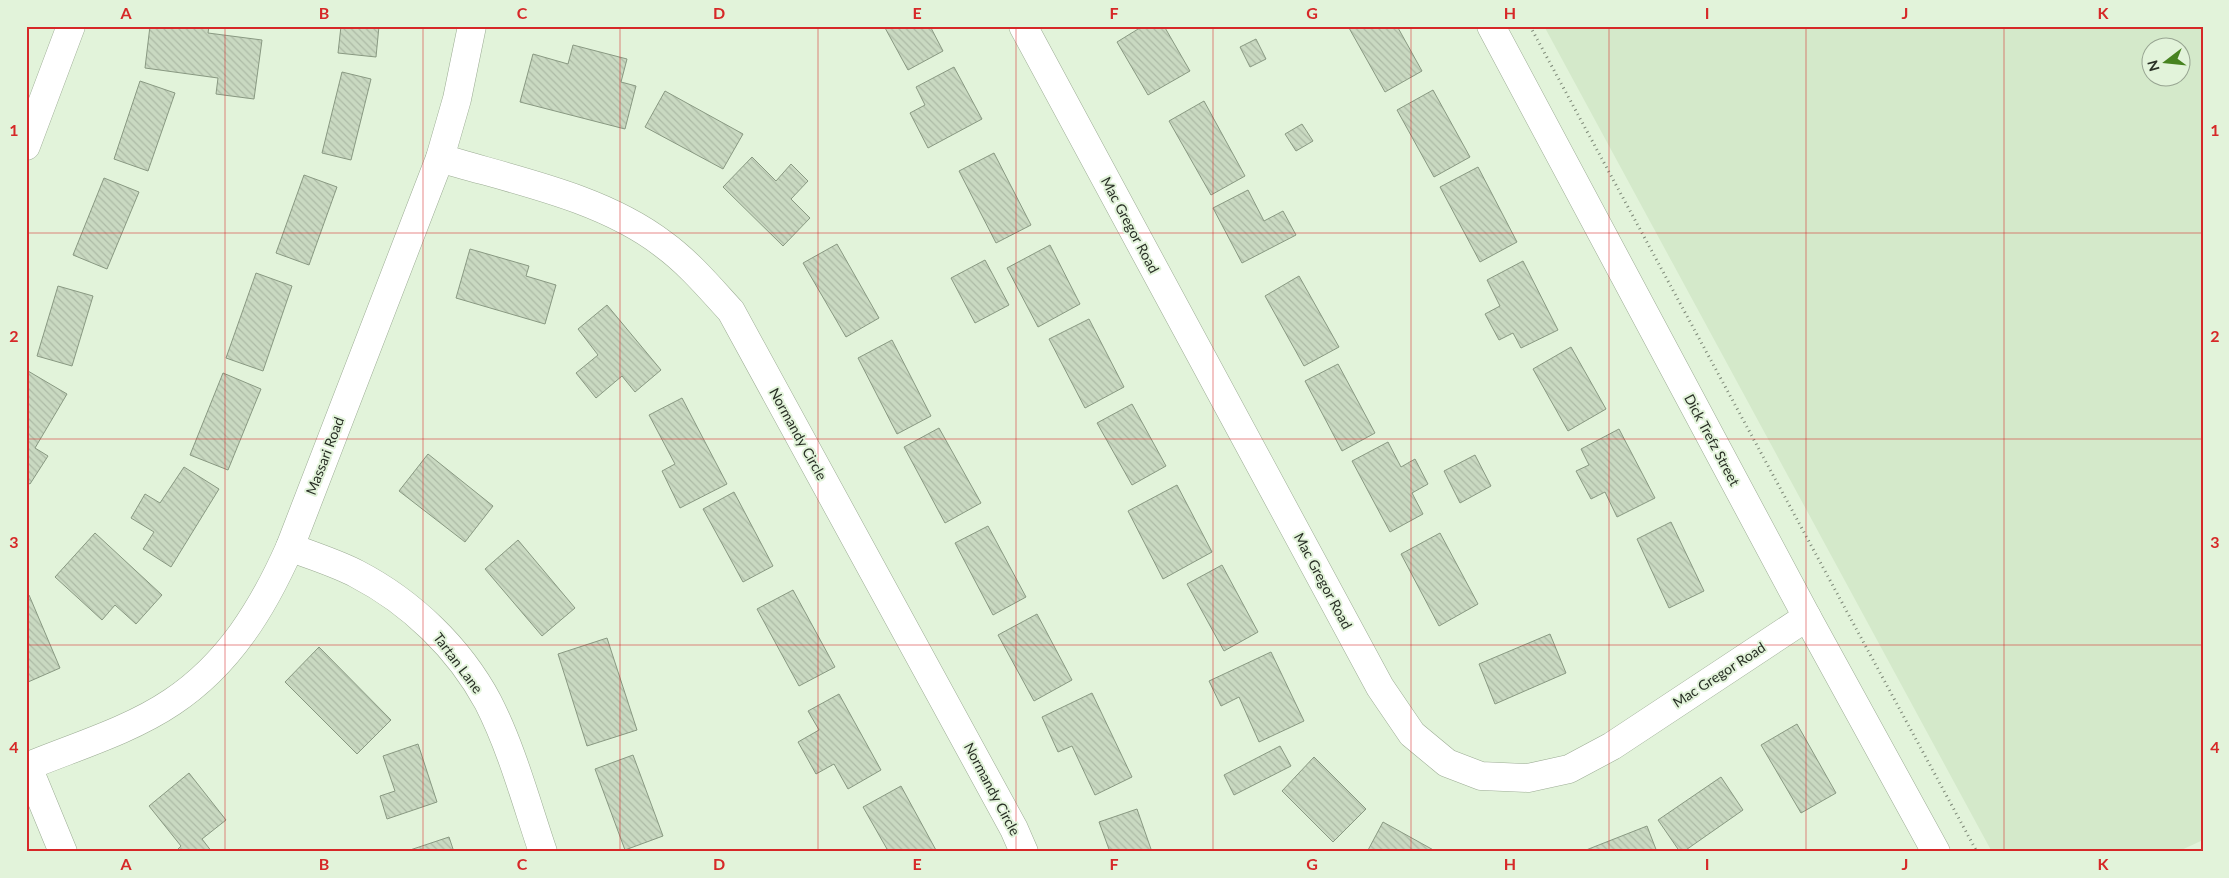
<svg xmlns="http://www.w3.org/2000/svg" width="2229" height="878" font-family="Lato,sans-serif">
  <defs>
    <pattern id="building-back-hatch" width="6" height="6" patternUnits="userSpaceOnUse" patternTransform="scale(1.25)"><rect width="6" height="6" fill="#c9d9c1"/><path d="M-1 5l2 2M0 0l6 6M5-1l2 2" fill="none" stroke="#adbba6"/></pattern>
  </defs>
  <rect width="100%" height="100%" fill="#e2f3da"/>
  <path fill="#d4e9ca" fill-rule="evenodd" d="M1544,26H2203V840L2177,852H1992ZM2152,48H2182V78H2152Z"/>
  <g fill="url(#building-back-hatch)" stroke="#899982">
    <polygon points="150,26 209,26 208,33 262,40 254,99 216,94 218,78 145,68"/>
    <polygon points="341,26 379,26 376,57 338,53"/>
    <polygon points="884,26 930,26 943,51 908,70"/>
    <polygon points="1143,26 1164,26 1190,71 1148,95 1117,42"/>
    <polygon points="1352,26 1397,26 1422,71 1385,92 1349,28"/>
    <polygon points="1256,39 1266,59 1250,67 1240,47"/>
    <polygon points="573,45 627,59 621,82 636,86 625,129 520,102 533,54 568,64"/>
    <polygon points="954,67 982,119 928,148 910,113 925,105 916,87"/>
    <polygon points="342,72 371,79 351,160 322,153"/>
    <polygon points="140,81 175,93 148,171 114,159"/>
    <polygon points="1433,90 1470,157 1434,177 1397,110"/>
    <polygon points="665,91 743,134 723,169 645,127"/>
    <polygon points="1204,101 1245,176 1211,195 1169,121"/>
    <polygon points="1302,124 1313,141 1296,151 1285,134"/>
    <polygon points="994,153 1031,225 996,243 959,171"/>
    <polygon points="752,157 776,181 791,164 808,181 791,199 810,218 783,246 723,187"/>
    <polygon points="1478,167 1517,242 1480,262 1440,187"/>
    <polygon points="304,175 337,187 309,265 276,253"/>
    <polygon points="104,178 139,192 107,269 73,255"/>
    <polygon points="1248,190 1264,221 1283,211 1296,235 1242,263 1213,208"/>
    <polygon points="837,244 879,318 846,337 803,263"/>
    <polygon points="1050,245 1080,304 1038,327 1007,268"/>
    <polygon points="470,249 529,266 526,276 556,285 545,324 456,298"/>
    <polygon points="985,260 1009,305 975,323 951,278"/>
    <polygon points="1523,261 1558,330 1521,348 1513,333 1499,340 1485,314 1500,306 1487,280"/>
    <polygon points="256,273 292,286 263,371 226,358"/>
    <polygon points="1299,276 1339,347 1304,366 1265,296"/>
    <polygon points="58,286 93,296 72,366 37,356"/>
    <polygon points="607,305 661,370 635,392 622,376 596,398 576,373 598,355 578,329"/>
    <polygon points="1089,319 1124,387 1085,408 1049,339"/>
    <polygon points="892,340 931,416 897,434 858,358"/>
    <polygon points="1571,347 1606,409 1568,431 1533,369"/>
    <polygon points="1338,364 1375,433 1342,451 1305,381"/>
    <polygon points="28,371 67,394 35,448 48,456 30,484 26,482 26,374"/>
    <polygon points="223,373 261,389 228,470 190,455"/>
    <polygon points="682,398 727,484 680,508 662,471 675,464 649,415"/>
    <polygon points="1132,404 1166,466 1132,485 1097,423"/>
    <polygon points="939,428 981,503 945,523 904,447"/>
    <polygon points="1619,429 1655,498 1617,517 1605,492 1591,499 1576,471 1589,465 1581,449"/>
    <polygon points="1388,442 1401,467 1415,459 1428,484 1412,493 1423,514 1390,532 1352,461"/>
    <polygon points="428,454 493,506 465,542 399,491"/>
    <polygon points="1475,455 1491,486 1460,503 1444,471"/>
    <polygon points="184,467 219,489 171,567 143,549 154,532 131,518 145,494 160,503"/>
    <polygon points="1177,485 1212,552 1163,579 1128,511"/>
    <polygon points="734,492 773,566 743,582 703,509"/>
    <polygon points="1671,522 1704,591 1669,608 1637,539"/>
    <polygon points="988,526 1026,597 993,615 955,543"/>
    <polygon points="95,533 162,595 136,624 115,605 102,620 55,577"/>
    <polygon points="1440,533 1478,604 1439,626 1401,554"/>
    <polygon points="518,540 575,608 542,636 485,569"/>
    <polygon points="1222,565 1258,632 1224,651 1187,584"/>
    <polygon points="793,590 835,667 799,686 757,609"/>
    <polygon points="29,595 60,668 28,682 26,596"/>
    <polygon points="1037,614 1072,680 1034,701 998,635"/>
    <polygon points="1550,634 1566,673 1495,704 1479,664"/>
    <polygon points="607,638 637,730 587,746 558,654"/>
    <polygon points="319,647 391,720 357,754 285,682"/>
    <polygon points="1271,652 1304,721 1259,742 1239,697 1221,706 1209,681"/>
    <polygon points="1092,693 1132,777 1095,795 1072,746 1058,752 1042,717"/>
    <polygon points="839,694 881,770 848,789 834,764 816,774 798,742 819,730 808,711"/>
    <polygon points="1797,724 1836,793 1801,813 1761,745"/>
    <polygon points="418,744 437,802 387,819 380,796 395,791 383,756"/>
    <polygon points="1280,746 1291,766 1234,795 1224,775"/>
    <polygon points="633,755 663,836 625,850 595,769"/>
    <polygon points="1314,757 1366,809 1333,842 1282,791"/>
    <polygon points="189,773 226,820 202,839 212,852 175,852 181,846 149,806"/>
    <polygon points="1721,777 1743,810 1683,852 1680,852 1658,820"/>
    <polygon points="901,786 937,852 883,852 887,849 863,807"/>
    <polygon points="1137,809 1152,852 1110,852 1099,822"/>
    <polygon points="1383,822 1437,852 1367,852"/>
    <polygon points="1647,826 1657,852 1581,852"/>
    <polygon points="449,837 454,852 411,852 410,850"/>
  </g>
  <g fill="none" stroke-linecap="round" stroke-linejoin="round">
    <defs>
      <g id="minor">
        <polyline points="1023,26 1380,687 1412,734 1447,763 1481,776 1528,778 1569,769 1612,746 1807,617"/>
        <polyline points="1491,26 1807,617 1936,852"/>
        <polyline points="26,146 71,26"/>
        <path d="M440,158C513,180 602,197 663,244C689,263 709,287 731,311L1014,829L1024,852"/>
        <path d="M290,547C312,556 336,563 357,574C411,602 459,648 488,702C512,749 526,802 543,852"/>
        <path d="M26,767C74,747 129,731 172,702C229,664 263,608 290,547L440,158L457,99L472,26"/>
        <polyline points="28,767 63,852"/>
      </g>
    </defs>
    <use href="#minor" stroke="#9cac94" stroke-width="29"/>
    <polyline stroke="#7d8877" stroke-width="3" stroke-dasharray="1 4" stroke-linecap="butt" points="1530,26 1977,852"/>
    <use href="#minor" stroke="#fff" stroke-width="28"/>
  </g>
  <path fill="none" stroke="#d62828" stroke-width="1" stroke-opacity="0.55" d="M225,26V852M423,26V852M620,26V852M818,26V852M1016,26V852M1213,26V852M1411,26V852M1609,26V852M1806,26V852M2004,26V852M26,233H2203M26,439H2203M26,645H2203"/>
  <g text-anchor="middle" stroke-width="4" stroke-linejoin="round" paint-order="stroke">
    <g font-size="14" fill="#282f25" stroke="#e2f3da">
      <text transform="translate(1130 225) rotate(62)" y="5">Mac Gregor Road</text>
      <text transform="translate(798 434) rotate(61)" y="5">Normandy Circle</text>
      <text transform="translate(1712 440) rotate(62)" y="5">Dick Trefz Street</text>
      <text transform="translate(325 456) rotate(-69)" y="5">Massari Road</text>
      <text transform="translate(1323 581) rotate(62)" y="5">Mac Gregor Road</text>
      <text transform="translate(458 663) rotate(53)" y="5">Tartan Lane</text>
      <text transform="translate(1719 675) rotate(-33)" y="5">Mac Gregor Road</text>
      <text transform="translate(992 789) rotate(62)" y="5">Normandy Circle</text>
    </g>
  </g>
  <rect width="2229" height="878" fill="none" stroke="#e2f3da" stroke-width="55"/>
  <g transform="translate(2166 62) rotate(254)"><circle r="24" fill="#e2f3da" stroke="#98a592"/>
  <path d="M0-4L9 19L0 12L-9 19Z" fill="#478320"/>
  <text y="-8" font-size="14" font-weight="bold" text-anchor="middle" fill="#282f25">N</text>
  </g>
  <rect x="28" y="28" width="2174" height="822" fill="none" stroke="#d62828" stroke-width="2"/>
  <g font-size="16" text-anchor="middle" font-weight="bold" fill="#d62828">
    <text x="126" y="19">A</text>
    <text x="324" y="19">B</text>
    <text x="522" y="19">C</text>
    <text x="719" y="19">D</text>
    <text x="917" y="19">E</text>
    <text x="1114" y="19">F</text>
    <text x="1312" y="19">G</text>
    <text x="1510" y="19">H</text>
    <text x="1707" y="19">I</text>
    <text x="1905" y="19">J</text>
    <text x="2103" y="19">K</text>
    <text x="14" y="136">1</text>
    <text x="2215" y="136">1</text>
    <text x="14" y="342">2</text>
    <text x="2215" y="342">2</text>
    <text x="14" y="548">3</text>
    <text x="2215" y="548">3</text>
    <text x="14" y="753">4</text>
    <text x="2215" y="753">4</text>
    <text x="126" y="870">A</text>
    <text x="324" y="870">B</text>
    <text x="522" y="870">C</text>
    <text x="719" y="870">D</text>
    <text x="917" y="870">E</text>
    <text x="1114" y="870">F</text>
    <text x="1312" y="870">G</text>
    <text x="1510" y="870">H</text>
    <text x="1707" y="870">I</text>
    <text x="1905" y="870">J</text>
    <text x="2103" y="870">K</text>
  </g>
</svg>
